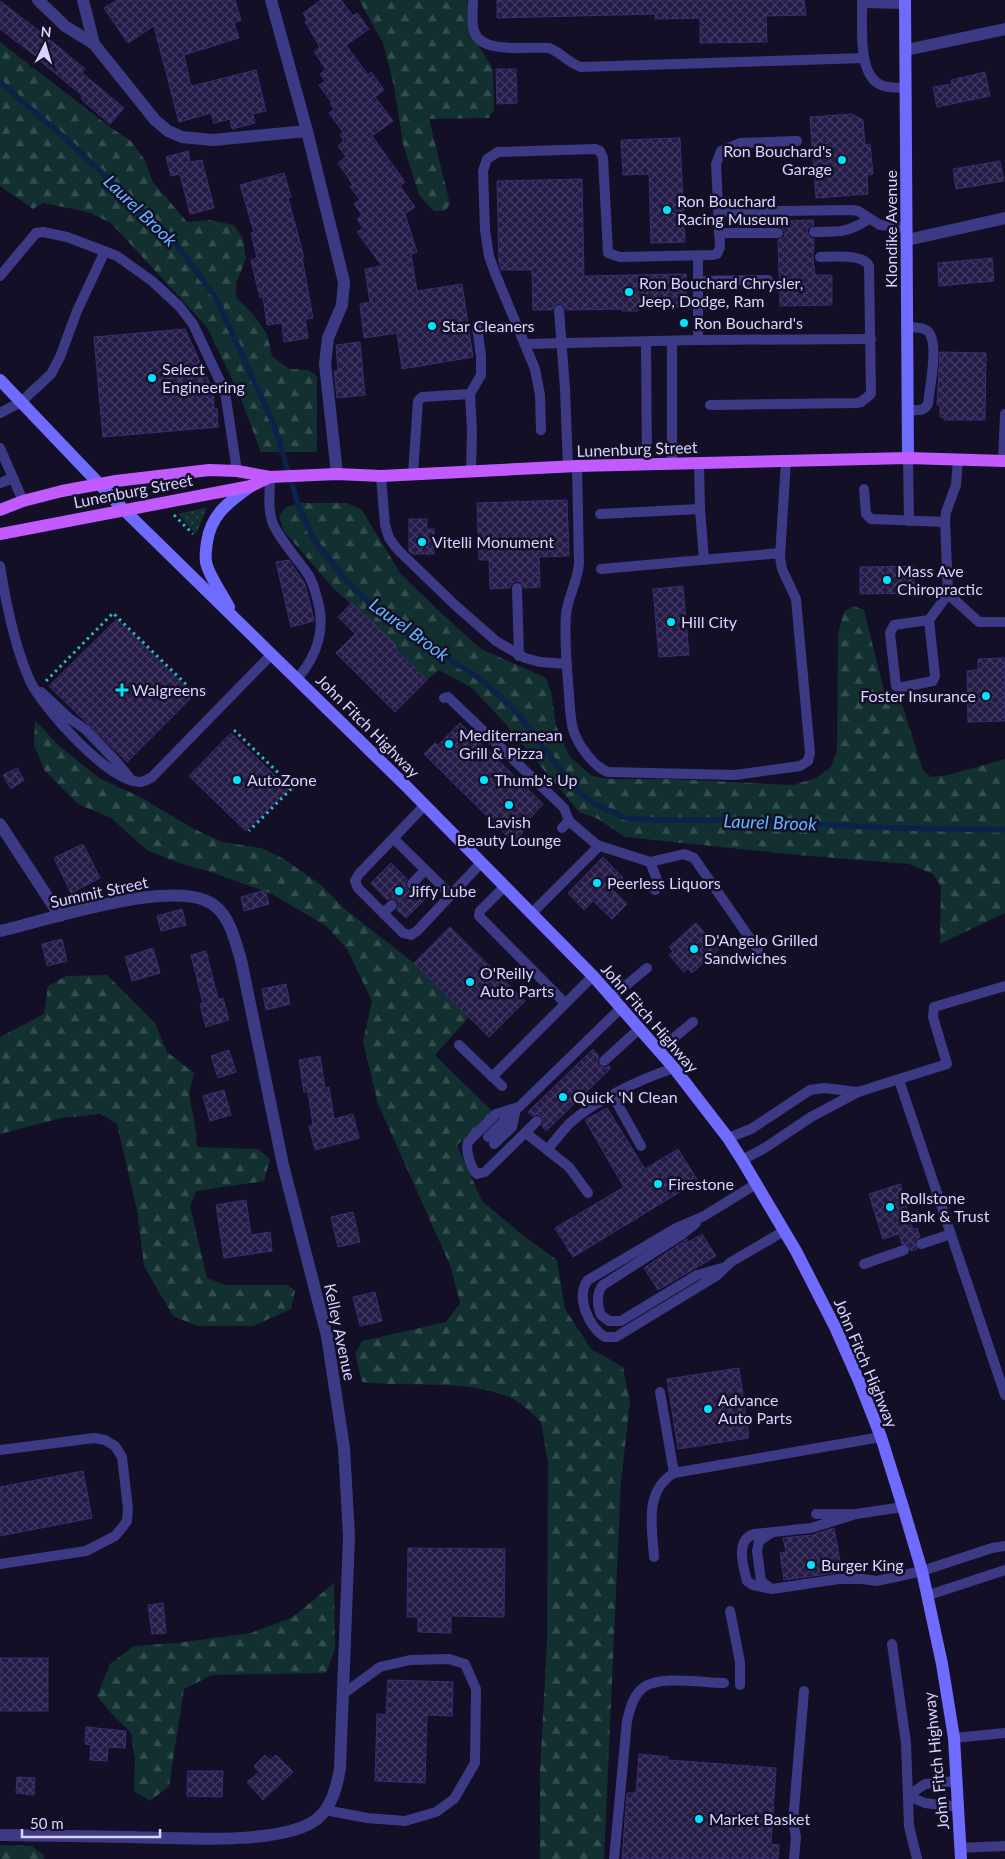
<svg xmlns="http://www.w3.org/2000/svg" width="1005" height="1859" font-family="Lato,sans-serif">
  <defs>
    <pattern id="grass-dots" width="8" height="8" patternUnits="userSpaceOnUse" patternTransform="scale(1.25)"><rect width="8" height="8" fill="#12302f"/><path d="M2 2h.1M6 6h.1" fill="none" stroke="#344d4e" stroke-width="1.8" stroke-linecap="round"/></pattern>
    <pattern id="forest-firs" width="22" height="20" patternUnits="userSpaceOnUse" patternTransform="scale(1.25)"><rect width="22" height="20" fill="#12302f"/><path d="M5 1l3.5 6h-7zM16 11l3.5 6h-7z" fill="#344d4e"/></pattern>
    <pattern id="building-cross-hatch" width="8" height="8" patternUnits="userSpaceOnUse" patternTransform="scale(1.25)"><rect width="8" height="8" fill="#241b47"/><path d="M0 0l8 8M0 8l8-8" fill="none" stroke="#433b63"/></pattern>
  </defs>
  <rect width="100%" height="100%" fill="#130f26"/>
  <polygon fill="url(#grass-dots)" points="207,508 196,534 178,514 204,508"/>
  <g fill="url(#forest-firs)">
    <polygon points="359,0 467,0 469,30 493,69 494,110 489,118 429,119 450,204 445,211 434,211 419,195 403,144 394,86 383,43"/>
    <polygon points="0,42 110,127 131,141 144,159 153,182 187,222 209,220 234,225 243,239 246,259 236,283 236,297 253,314 267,334 272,356 289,369 308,370 317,376 317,452 261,452 239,394 207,327 111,223 88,212 43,203 33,209 0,186"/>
    <polygon points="298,503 347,503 362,510 400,573 439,611 481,649 546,678 551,692 556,725 570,757 592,776 610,779 671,779 793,785 816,778 831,767 837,751 838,633 844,612 853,606 864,610 886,699 900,698 923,770 931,777 948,775 1005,759 1005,913 940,944 941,886 933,874 909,864 798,855 625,837 598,819 579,812 503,721 472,688 439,670 427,680 395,648 397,645 332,587 284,531 279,517 285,508"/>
    <path d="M35,720L58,745L99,778L140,797L194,829L222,842L261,848L284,859L320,884L346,910L414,963L469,1017L435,1055L494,1113L457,1145L482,1201L525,1237L557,1260L565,1309L591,1349L623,1367L630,1402L621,1481L604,1859H540V1771L547,1641L548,1463L541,1422C532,1414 521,1402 511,1398C463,1378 412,1388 362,1382L355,1354L362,1341L446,1322L460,1303L450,1265L378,1104L363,1041L372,1001L347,949L326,926L272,894L211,872L176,862L147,850L111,818L78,804L45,771L34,745Z"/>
    <polygon points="107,975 155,1023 167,1052 194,1073 189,1094 195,1125 197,1147 258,1149 270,1159 264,1181 196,1191 190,1206 207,1278 225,1285 287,1285 295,1291 291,1309 253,1326 197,1326 173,1316 144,1266 137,1210 117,1124 101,1114 61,1118 0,1134 0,1037 44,1014 48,986 66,976"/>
    <polygon points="334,1583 335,1649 326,1673 212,1675 184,1689 169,1786 150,1801 134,1791 135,1759 131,1733 111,1713 97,1696 110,1664 134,1646 177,1643 251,1633 293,1617"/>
    <polygon points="0,1845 32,1846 44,1855 44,1859 0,1859"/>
  </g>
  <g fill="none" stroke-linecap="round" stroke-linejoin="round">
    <polyline stroke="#0c2248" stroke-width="5.5" points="0,82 67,140 171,237 216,298 274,425 299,507 314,540 350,585 393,623 482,680 514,709 573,786 594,804 626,818 655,820 717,820 900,828 1005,830"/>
  </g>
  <g fill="url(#building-cross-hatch)" stroke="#3b2d73">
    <polygon points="117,0 235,0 241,20 234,23 239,38 184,55 190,83 192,86 256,70 266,111 253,114 255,123 232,129 230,119 214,123 211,113 179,122 154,26 128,43 104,8"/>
    <polygon points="321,0 341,0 353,16 357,13 369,29 346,45 368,75 371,72 384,90 375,97 393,121 372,136 405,182 400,186 415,207 405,214 417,252 411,254 417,291 462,284 473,357 402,369 397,333 364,338 360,304 370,302 365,269 382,266 357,232 363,228 357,219 362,215 354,204 360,200 350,187 353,185 338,163 346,157 338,146 344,141 340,135 343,132 329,113 334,109 330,104 332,103 319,85 325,81 320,74 326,69 314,52 320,47 305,22 307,20 303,13"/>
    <polygon points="497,0 804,0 806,15 766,16 767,42 700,43 700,18 655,19 655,14 497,18"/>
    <polygon points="0,1 43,34 85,69 82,73 124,108 110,124 81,99 83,96 40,61 41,60 0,29"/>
    <polygon points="496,69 516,69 517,103 497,104"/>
    <polygon points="985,72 990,96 937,107 933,87 952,84 951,80"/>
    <polygon points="852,114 863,120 865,145 870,144 873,174 867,175 868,194 816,198 810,117"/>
    <polygon points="680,138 685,242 651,243 649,174 623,175 621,140"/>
    <polygon points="188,151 190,162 202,160 214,208 190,214 180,174 171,176 166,157"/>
    <polygon points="1000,161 1004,181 956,189 953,169"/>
    <polygon points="284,173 291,197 288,198 304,257 302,257 313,318 305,319 308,338 284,342 282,323 267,325 263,297 260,298 251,260 257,258 251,233 254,232 240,185"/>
    <polygon points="582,179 584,276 686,274 687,307 638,308 638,311 622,311 622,309 566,310 564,306 559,303 555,305 552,310 533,310 532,270 501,270 499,263 497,181"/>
    <polygon points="813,220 814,225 808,228 807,232 810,238 814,239 813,257 815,275 832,275 832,305 780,306 778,240 784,237 785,233 782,227 778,226 778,221"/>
    <polygon points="992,258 994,281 939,286 938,263"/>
    <polygon points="185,329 213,391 214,409 217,408 218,427 103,437 94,337"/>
    <polygon points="360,342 365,395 337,398 334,371 338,371 336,345"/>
    <polygon points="940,352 986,353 985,420 944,420 944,417 940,417 940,405 937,405"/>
    <polygon points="567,500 569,556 539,557 540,587 524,588 521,582 516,581 511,584 510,588 490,589 489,560 479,560 477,503"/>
    <polygon points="409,519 427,519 427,529 434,529 434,554 413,554 409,551"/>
    <polygon points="289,560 305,584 314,620 314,621 291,627 276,562"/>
    <polygon points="914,566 914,593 860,594 860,567"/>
    <polygon points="683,586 689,655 659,657 653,589"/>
    <polygon points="352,603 397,646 394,648 427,680 395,712 336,653 355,634 338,617"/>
    <polygon points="117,619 194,695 127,762 49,686"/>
    <polygon points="1005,658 1005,721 968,722 967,671 978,670 978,659"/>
    <polygon points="460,723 543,804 520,829 523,832 513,842 424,754 435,743 438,745"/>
    <polygon points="231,733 289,789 246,831 189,776"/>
    <polygon points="17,768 24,780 11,789 3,775"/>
    <polygon points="83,844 100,878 71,893 54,858"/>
    <polygon points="603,857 623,878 612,889 627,904 612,919 593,901 584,910 568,893"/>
    <polygon points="391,863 407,879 405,883 407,889 411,891 417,889 426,898 406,918 397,910 399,904 397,900 391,898 387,900 371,883"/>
    <polygon points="265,890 269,904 244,911 241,897"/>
    <polygon points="182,909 186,925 161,931 157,916"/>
    <polygon points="696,923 719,949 692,973 688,968 684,972 669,955 673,952 669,947"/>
    <polygon points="450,927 525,1001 489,1037 414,963"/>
    <polygon points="62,939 67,961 47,966 42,944"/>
    <polygon points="153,948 160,973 132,981 125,957"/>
    <polygon points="206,951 218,999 223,998 229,1020 206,1027 200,1004 203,1003 191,955"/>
    <polygon points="286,984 290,1004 266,1010 262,989"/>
    <polygon points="593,1049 599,1056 597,1062 599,1066 605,1068 609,1066 611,1068 546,1131 542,1126 544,1122 542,1117 538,1114 532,1116 528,1112"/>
    <polygon points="229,1050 236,1072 218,1078 211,1056"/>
    <polygon points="320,1056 325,1088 329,1087 334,1119 353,1114 359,1138 315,1150 309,1126 313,1125 308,1092 304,1092 299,1060"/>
    <polygon points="224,1090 231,1115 210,1121 203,1096"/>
    <polygon points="607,1108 645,1169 678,1149 698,1181 573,1257 555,1228 624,1187 585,1120"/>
    <polygon points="900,1184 913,1230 917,1228 920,1237 914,1242 917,1249 911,1251 908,1245 902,1244 899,1234 883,1239 869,1194"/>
    <polygon points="246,1200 251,1235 270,1232 272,1251 224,1258 216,1205"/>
    <polygon points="353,1212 360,1242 338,1247 331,1217"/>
    <polygon points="702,1234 716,1256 658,1290 644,1268 687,1239 689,1242"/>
    <polygon points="375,1292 382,1321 360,1326 353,1297"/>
    <polygon points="739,1368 749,1438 678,1449 667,1379"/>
    <polygon points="83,1471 92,1518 0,1536 0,1487"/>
    <polygon points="834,1528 842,1572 784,1580 780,1553 786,1552 783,1538 812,1535"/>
    <polygon points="408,1548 505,1549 504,1617 451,1616 451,1633 418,1632 418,1617 407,1617"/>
    <polygon points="163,1603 166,1633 152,1634 148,1605"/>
    <rect x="0" y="1658" width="48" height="53"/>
    <polygon points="388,1680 453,1682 452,1716 427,1715 425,1783 375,1781 377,1714 386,1715"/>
    <polygon points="86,1727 126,1731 125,1748 108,1747 107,1761 90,1760 91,1745 85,1744"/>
    <polygon points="639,1754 668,1757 668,1760 776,1768 771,1844 779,1845 778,1859 622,1859 627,1793 636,1793"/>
    <polygon points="265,1755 270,1760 276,1755 293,1772 263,1800 247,1782 259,1772 254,1766"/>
    <polygon points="188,1771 223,1771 222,1797 187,1796"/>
    <polygon points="17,1777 35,1778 34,1795 16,1793"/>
  </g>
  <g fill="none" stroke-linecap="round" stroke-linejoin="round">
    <g stroke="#2fb8b0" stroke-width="3" stroke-dasharray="2.5 4" stroke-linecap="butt">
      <polyline points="174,515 193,534"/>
      <polyline points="46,681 113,613 193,691"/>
      <polyline points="234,730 293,787 249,831"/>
    </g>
    <g stroke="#3d3a85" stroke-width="10">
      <path d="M473,0C473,10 471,21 474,31C481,55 529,46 549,48C561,52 568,63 581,67L864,58"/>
      <path d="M862,0C863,23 857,72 879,84C887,89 897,87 906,88"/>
      <polyline points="862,3 905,4"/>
      <polyline points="718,212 853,210 858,211 880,225 907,228"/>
      <path d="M814,232C839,232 847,233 869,219"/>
      <polyline points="719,233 778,233"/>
      <polyline points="698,256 698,340"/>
      <polyline points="0,276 36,233 43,232 67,237 117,256 152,281 179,306 193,324 225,392 237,471"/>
      <polyline points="698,281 768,280"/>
      <polyline points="559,310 565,389 568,467"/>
      <path d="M906,327C912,327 921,327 926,330C941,339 929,389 928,404C923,412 917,410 908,410"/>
      <polyline points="672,341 672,464"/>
      <polyline points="646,342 647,464"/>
      <polyline points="525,344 698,340 871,339"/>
      <path d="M710,405L856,403L861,402L871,394L869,266C863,253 833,257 820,257"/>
      <polyline points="0,413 21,402 51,374 60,357 77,311 105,251"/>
      <polyline points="541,430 540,395 535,369 495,273 489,256 485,230 483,171 487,159 498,152 595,149 600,151 603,158 608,253 620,257 713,255 717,254 720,247 716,164 721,151 740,143 797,141"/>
      <polyline points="0,448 23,501"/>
      <polyline points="908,458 909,521"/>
      <polyline points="1003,461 1005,414"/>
      <polyline points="699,463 700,509 704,560"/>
      <path d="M577,466L579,563C578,581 568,596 566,614C564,641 567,668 569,695C570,706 570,718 573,729C577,744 594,767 608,772L735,775L800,766L808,761L810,753L796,599L782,569L780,557L786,461"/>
      <polyline points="471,471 472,431 470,394 481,375 481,356 477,327"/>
      <polyline points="413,474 418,401 422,397 470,394"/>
      <polyline points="381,476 385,525 389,538 398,550 455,605 496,641 525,658 540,662 567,664"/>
      <path d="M270,477C270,492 267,512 274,526C283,544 298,559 309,576C313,583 315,590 317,598C326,627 318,655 297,679"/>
      <polyline points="0,483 13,478"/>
      <polyline points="864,489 866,514 871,519 945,522"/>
      <polyline points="600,514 700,509"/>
      <path d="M0,566C6,604 14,645 30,681C43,708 109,783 141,782C145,781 149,779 152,777L272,654"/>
      <polyline points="601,569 780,553"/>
      <polyline points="517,588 519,656"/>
      <polyline points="948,594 979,622 1005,622"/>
      <polyline points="929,620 935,676 933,681 903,687 896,686 890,633 894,625 929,620 948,594 945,520 946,512 956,485 958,460"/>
      <polyline points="41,692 69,718 85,729 115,760 129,777"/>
      <polyline points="444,698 448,697 564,808 569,821"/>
      <polyline points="425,805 359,874 355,881 358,888 403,933 411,935 417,931 481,863"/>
      <polyline points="562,828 569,821 597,845 650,862 684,854 694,858 758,950"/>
      <polyline points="394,839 451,895"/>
      <polyline points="650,862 658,882 655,890"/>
      <polyline points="412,884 425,870"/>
      <polyline points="504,887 480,911 479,916 565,1003"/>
      <polyline points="383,913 392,905"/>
      <polyline points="531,914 599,846"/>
      <polyline points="612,997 647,968"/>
      <polyline points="459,1045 502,1086"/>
      <polyline points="659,1050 693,1022"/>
      <polyline points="604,1061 640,1028"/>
      <polyline points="492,1077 593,976"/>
      <polyline points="899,1080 1005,1395"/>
      <polyline points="613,1096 641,1146"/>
      <path d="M537,1121L485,1172L477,1174C471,1169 465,1150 468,1142L496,1114L519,1107L622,1007"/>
      <polyline points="526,1133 569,1167 588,1193"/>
      <polyline points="488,1137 516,1109"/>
      <polyline points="728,1138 751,1129 810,1090 824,1088 858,1092"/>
      <polyline points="494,1144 512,1127 516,1109"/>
      <path d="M547,1150C555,1141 562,1131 570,1123C597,1099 641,1079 674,1068"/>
      <polyline points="742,1160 763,1149 811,1117 858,1092 947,1064 933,1017 934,1007 1005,986"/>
      <path d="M756,1184L704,1216L676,1228L588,1280C575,1296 589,1328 605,1337H616L716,1276L731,1262L784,1231"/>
      <path d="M696,1223L681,1235L603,1285C596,1293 597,1306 601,1315L609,1321H621L697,1275L722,1268"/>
      <polyline points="921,1244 945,1236"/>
      <polyline points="864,1264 904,1250"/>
      <polyline points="660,1392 674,1473"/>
      <polyline points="0,1450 94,1438 105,1440 115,1446 122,1457 128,1509 127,1521 121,1529 115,1536 86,1551 0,1564"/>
      <polyline points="816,1514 856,1514 903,1507"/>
      <path d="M856,1514L811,1528L754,1534C735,1540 743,1566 747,1581L753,1585L772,1589L839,1579H863L877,1581L922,1571L992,1548L1005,1546"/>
      <path d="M654,1557C652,1527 644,1491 674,1473L881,1437"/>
      <polyline points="769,1587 761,1581 757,1551 759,1541 771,1533"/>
      <polyline points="929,1595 1005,1570"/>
      <polyline points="730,1611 740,1662 740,1685"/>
      <polyline points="892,1644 906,1743 909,1826 917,1859"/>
      <polyline points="954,1738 1005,1733"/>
      <polyline points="908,1796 925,1784 957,1781"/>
      <polyline points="908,1796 925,1803 959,1807"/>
      <polyline points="325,1810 367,1818 405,1821 436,1812 454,1799 475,1763 476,1689 465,1664 449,1659 410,1660 380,1667 343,1694"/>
      <polyline points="960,1848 1005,1846"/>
      <path d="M614,1859L627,1721C630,1709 633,1695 644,1687C661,1675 704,1683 724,1683"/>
      <polyline points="794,1859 796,1837 793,1822 804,1691"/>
    </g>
    <g stroke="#3d3a85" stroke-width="12">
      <polyline points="38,0 65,26 94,44"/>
      <polyline points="83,0 94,44 155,120 168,131 182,137 213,140 307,131 271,0"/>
      <polyline points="906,50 1005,29"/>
      <polyline points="307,131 344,282 342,305 328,338 325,364 337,474"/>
      <polyline points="907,240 1005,218"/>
      <polyline points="0,824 60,916"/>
      <path d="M0,931C45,921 179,875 215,906C231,919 235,941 241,960L283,1165L327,1336L344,1448L349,1536L340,1768C337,1786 332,1807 317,1819C284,1846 173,1838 130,1837C86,1836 43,1836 0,1835"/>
    </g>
    <g stroke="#6f6bff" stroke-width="12">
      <polyline points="905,0 908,458"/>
      <polyline points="0,380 124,510 407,787 593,976 674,1068 728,1138 742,1160 796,1251 835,1327 859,1381 881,1437 903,1507 922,1571 942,1664 954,1738 961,1859"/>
      <path d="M229,607C222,593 209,577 206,562C205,555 206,548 207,542C211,514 229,502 251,486"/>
    </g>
    <g stroke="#c25bff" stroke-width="12">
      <polyline points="0,510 23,501 62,491 116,481 209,470 237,471 270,477 337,474 381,476 577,466 908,458 1005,461"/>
      <polyline points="0,534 251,486 270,477"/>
    </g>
  </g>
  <g fill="#00e5ff" stroke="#130f26" stroke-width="2">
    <circle cx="842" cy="160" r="5"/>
    <circle cx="667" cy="210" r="5"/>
    <circle cx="629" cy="292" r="5"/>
    <circle cx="684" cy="323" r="5"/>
    <circle cx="432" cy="326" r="5"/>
    <circle cx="152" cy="378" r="5"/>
    <circle cx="422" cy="542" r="5"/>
    <circle cx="887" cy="580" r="5"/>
    <circle cx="671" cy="622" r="5"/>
    <path d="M119.5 682.5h5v5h5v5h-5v5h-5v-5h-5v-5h5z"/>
    <circle cx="986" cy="696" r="5"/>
    <circle cx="449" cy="744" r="5"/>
    <circle cx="237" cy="780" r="5"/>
    <circle cx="484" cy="780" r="5"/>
    <circle cx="509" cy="805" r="5"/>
    <circle cx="597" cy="883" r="5"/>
    <circle cx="399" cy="891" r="5"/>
    <circle cx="694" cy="949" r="5"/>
    <circle cx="470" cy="982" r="5"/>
    <circle cx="563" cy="1097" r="5"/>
    <circle cx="658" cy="1184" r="5"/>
    <circle cx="890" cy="1207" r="5"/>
    <circle cx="708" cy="1409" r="5"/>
    <circle cx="811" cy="1565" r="5"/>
    <circle cx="699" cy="1819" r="5"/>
  </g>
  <g text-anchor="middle" stroke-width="5" stroke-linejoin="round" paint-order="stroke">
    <g font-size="16" fill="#d9d4ff" stroke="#130f26" text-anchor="start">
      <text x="832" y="157" text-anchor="end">Ron Bouchard's<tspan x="832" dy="18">Garage</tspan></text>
      <text x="677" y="207">Ron Bouchard<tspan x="677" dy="18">Racing Museum</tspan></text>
      <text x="639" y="289">Ron Bouchard Chrysler,<tspan x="639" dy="18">Jeep, Dodge, Ram</tspan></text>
      <text x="694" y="329">Ron Bouchard's</text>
      <text x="442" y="332">Star Cleaners</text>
      <text x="162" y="375">Select<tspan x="162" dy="18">Engineering</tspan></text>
      <text x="432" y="548">Vitelli Monument</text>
      <text x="897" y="577">Mass Ave<tspan x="897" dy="18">Chiropractic</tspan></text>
      <text x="681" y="628">Hill City</text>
      <text x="132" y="696">Walgreens</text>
      <text x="976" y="702" text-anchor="end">Foster Insurance</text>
      <text x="459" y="741">Mediterranean<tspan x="459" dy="18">Grill &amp; Pizza</tspan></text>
      <text x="247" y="786">AutoZone</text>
      <text x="494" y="786">Thumb's Up</text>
      <text x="509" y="828" text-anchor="middle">Lavish<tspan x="509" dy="18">Beauty Lounge</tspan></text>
      <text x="607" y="889">Peerless Liquors</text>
      <text x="409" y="897">Jiffy Lube</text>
      <text x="704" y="946">D'Angelo Grilled<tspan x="704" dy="18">Sandwiches</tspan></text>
      <text x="480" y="979">O'Reilly<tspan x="480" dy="18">Auto Parts</tspan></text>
      <text x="573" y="1103">Quick 'N Clean</text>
      <text x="668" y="1190">Firestone</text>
      <text x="900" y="1204">Rollstone<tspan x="900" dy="18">Bank &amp; Trust</tspan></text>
      <text x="718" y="1406">Advance<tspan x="718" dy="18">Auto Parts</tspan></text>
      <text x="821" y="1571">Burger King</text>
      <text x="709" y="1825">Market Basket</text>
    </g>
    <g font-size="16" fill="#d9d4ff" stroke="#130f26">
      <text transform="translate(891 229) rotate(-90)" y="6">Klondike Avenue</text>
      <text transform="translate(637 449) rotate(-2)" y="6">Lunenburg Street</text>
      <text transform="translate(133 491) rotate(-11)" y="6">Lunenburg Street</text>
      <text transform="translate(368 726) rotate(45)" y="6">John Fitch Highway</text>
      <text transform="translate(99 892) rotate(-12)" y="6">Summit Street</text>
      <text transform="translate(650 1018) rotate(49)" y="6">John Fitch Highway</text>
      <text transform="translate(340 1332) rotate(78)" y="6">Kelley Avenue</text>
      <text transform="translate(866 1363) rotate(67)" y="6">John Fitch Highway</text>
      <text transform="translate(936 1761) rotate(-96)" y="6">John Fitch Highway</text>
    </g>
    <g font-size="18" font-style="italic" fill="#62b6ff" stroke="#130f26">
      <text transform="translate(140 211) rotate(44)" y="6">Laurel Brook</text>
      <text transform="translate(409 630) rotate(36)" y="6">Laurel Brook</text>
      <text transform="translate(770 823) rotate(2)" y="6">Laurel Brook</text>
    </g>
  </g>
  <g transform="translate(45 45) rotate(5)" stroke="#130f26" stroke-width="4" paint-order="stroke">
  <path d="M0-4L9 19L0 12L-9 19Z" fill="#d9d4ff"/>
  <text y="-8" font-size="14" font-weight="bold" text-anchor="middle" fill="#d9d4ff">N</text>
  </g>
  <path d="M22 1829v8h138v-8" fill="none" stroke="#d9d4ff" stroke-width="2.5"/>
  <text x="30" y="1829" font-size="15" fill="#d9d4ff" stroke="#130f26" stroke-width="4" paint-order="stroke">50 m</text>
</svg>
